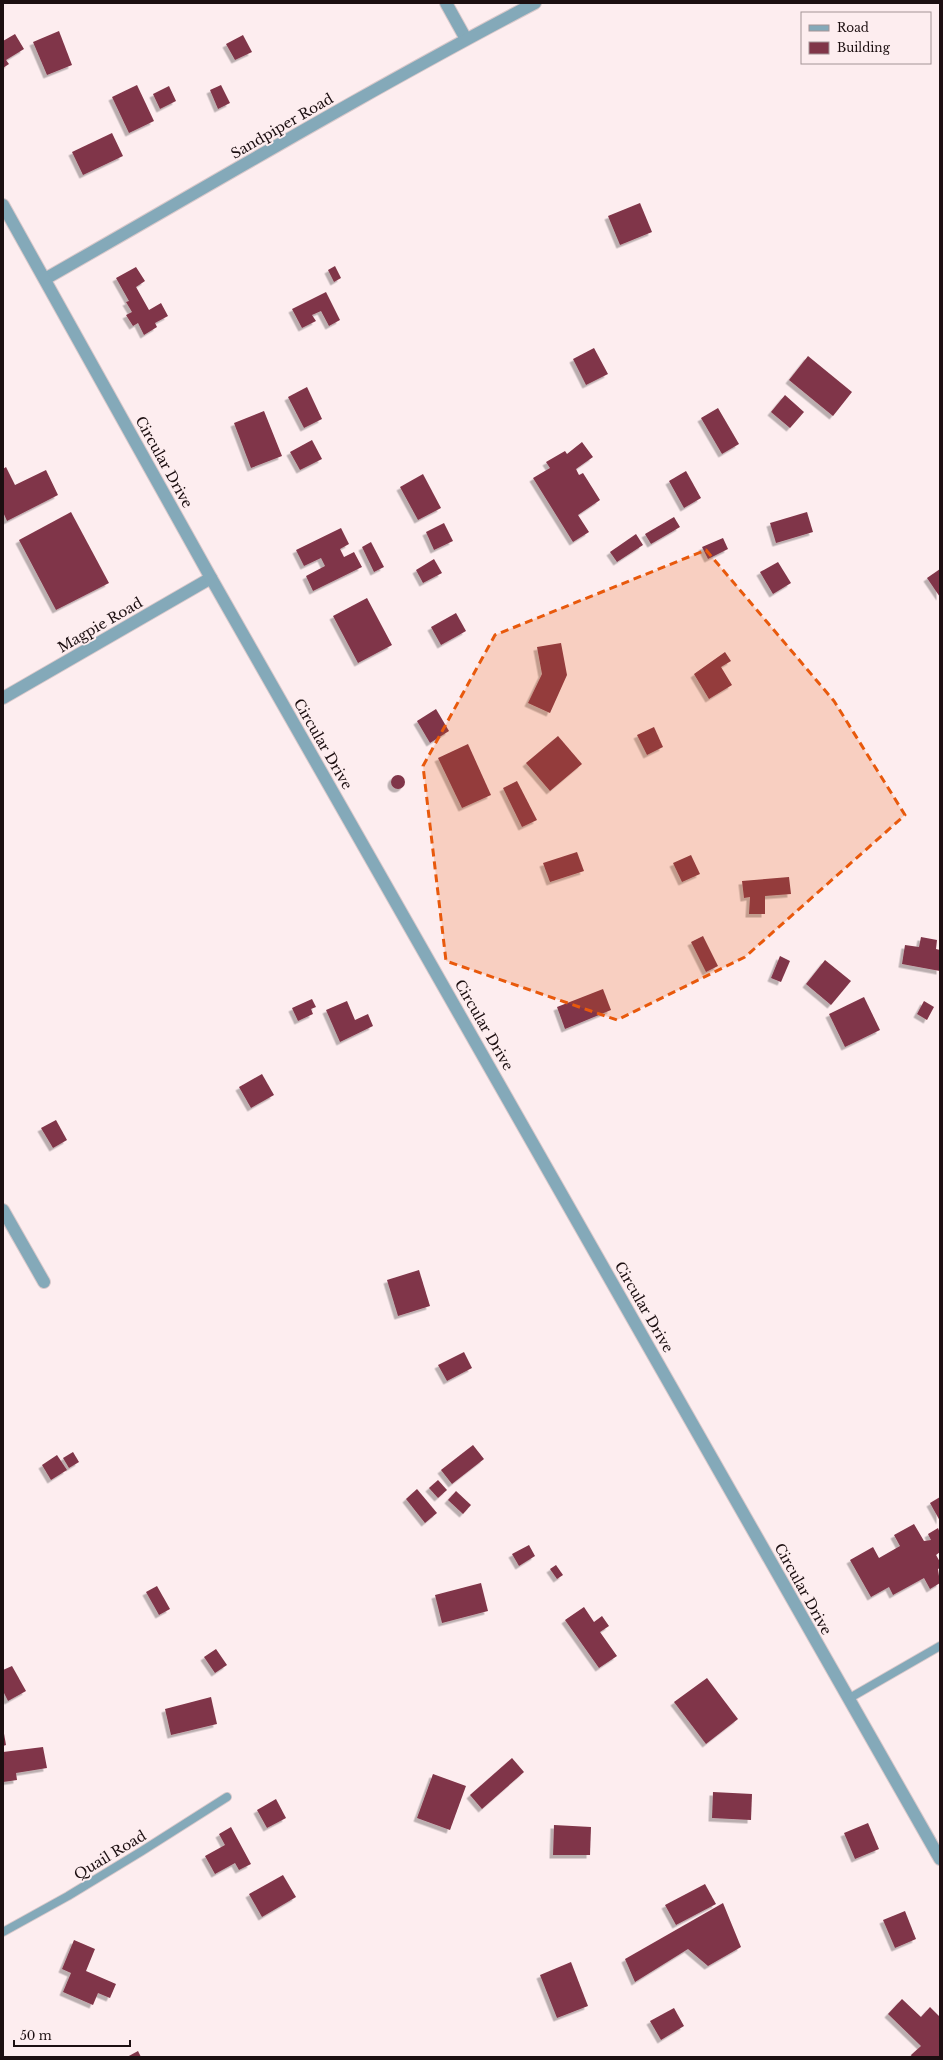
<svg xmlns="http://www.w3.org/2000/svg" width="943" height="2060" font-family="'Libre Baskerville',serif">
  <defs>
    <filter id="shadow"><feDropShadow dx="-3.5" dy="3.5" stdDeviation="0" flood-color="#0004"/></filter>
  </defs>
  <rect width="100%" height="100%" fill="#fdedef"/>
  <g fill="#803548" filter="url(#shadow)">
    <polygon points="59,31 72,65 47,75 33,42"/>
    <polygon points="15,34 24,49 6,60 9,64 3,68 3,41"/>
    <polygon points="243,35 252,52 235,60 226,44"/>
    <polygon points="137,85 154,121 129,133 112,97"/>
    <polygon points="221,85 230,103 218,109 210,90"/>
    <polygon points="169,86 176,101 160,109 153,94"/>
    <polygon points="112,133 123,156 83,175 72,152"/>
    <polygon points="640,203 652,232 620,245 608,216"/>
    <polygon points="335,266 341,278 334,282 328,270"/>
    <polygon points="136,267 145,281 136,287 149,310 161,303 168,316 155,323 157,327 144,335 138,323 133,326 126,315 132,312 126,302 129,301 116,278"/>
    <polygon points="326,292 340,320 329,326 321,311 312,315 316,321 302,328 292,309"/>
    <polygon points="594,348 608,374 586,385 573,359"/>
    <polygon points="808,356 852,392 833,416 789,380"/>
    <polygon points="307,387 322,419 304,428 288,397"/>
    <polygon points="785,395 804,412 790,428 771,412"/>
    <polygon points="718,408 739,444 722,454 701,418"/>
    <polygon points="264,411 282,456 251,468 234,423"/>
    <polygon points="312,440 322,459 300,470 290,452"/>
    <polygon points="582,442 593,457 576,469 579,475 583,473 600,500 578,515 589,532 573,542 533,478 550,468 546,462 565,451 567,454"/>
    <polygon points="6,467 15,485 46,470 58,495 7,521 3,512 3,469"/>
    <polygon points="686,471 701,498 684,508 669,481"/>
    <polygon points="423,474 441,508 418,520 400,487"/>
    <polygon points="71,512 109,583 56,610 19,540"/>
    <polygon points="807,512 813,532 776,543 770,523"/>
    <polygon points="674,517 680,527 651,544 645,534"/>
    <polygon points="444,523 453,541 434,550 426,532"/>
    <polygon points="341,528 349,544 340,549 344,557 354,552 362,567 313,591 306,576 325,566 321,558 304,566 296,550"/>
    <polygon points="636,534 643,545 617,562 610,552"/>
    <polygon points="723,538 728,549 708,559 702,547"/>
    <polygon points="371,542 384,567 374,572 362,547"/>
    <polygon points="434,559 442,573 423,583 416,570"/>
    <polygon points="778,562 791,583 773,594 760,572"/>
    <polygon points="940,569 940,597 927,578"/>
    <polygon points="367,598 392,645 358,663 333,616"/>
    <polygon points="456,613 466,631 441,645 431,627"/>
    <polygon points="561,643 567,675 550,713 528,703 542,674 537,647"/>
    <polygon points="725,652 731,661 721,667 732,685 709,699 694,674"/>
    <polygon points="436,709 449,731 430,743 417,721"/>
    <polygon points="654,727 663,747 647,755 637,735"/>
    <polygon points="558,736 582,764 550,791 526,763"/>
    <polygon points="468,744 491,795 462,808 438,758"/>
    <circle cx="398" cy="782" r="7"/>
    <polygon points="517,781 537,820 522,827 503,788"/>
    <polygon points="577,852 584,871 550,882 543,863"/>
    <polygon points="691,855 700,874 682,882 673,863"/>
    <polygon points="789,877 791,894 765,896 765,914 749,914 750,897 744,898 742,881"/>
    <polygon points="703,936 718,966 706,972 691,942"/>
    <polygon points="921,937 937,940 936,949 940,950 940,971 902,964 905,945 919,947"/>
    <polygon points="780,956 790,961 781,982 771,978"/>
    <polygon points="825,960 851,981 831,1005 806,984"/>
    <polygon points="603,989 611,1010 565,1029 557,1007"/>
    <polygon points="864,997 880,1030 845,1047 829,1014"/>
    <polygon points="312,999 316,1007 311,1009 313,1014 298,1021 292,1008"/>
    <polygon points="347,1001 355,1020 368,1014 373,1026 340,1042 326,1010"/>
    <polygon points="924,1001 934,1007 927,1020 917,1014"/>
    <polygon points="262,1074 274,1095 251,1108 239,1087"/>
    <polygon points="56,1120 67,1140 53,1148 41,1128"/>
    <polygon points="419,1270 430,1306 398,1316 387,1280"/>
    <polygon points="464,1352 472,1368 447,1381 438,1365"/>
    <polygon points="473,1445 484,1459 452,1484 441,1470"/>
    <polygon points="73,1452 79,1462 69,1468 63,1458"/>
    <polygon points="57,1455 67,1470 51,1480 42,1465"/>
    <polygon points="438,1480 447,1490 438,1498 429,1488"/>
    <polygon points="417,1489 437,1513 425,1523 406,1499"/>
    <polygon points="456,1491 471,1505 463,1514 448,1500"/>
    <polygon points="940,1497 940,1521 930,1503"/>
    <polygon points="914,1524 924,1541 931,1540 928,1534 938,1528 940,1533 940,1552 936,1555 940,1562 940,1568 938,1569 940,1583 930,1589 924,1578 893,1595 889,1587 871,1597 850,1560 873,1547 879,1558 900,1546 894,1535"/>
    <polygon points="529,1545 535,1556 519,1566 512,1554"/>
    <polygon points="556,1565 563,1575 557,1579 550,1569"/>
    <polygon points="481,1583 488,1611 442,1623 435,1595"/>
    <polygon points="157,1586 170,1609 159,1615 146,1592"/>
    <polygon points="584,1607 594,1622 602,1616 609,1626 600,1632 617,1656 599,1668 565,1620"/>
    <polygon points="216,1649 227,1665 215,1673 204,1657"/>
    <polygon points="12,1666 26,1691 8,1701 3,1691 3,1670"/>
    <polygon points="707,1678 738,1719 706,1744 674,1702"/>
    <polygon points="211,1697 217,1724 171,1735 165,1709"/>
    <polygon points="3,1728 6,1745 3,1746"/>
    <polygon points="43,1747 47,1768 16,1773 17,1780 3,1782 3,1752"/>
    <polygon points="512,1758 524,1772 482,1809 470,1795"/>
    <polygon points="433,1774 466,1786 450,1830 417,1818"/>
    <polygon points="713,1792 752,1794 751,1820 712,1818"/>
    <polygon points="276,1799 286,1818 267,1828 257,1810"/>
    <polygon points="868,1823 879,1849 855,1859 844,1833"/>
    <polygon points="554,1825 591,1827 590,1855 553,1855"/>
    <polygon points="231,1827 251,1864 239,1870 235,1863 215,1874 205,1856 225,1845 219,1834"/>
    <polygon points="283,1875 296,1897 262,1917 249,1894"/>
    <polygon points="705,1884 716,1904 676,1925 665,1905"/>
    <polygon points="723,1903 741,1947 708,1966 688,1949 635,1982 625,1959"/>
    <polygon points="905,1911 916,1939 895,1948 883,1920"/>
    <polygon points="74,1940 95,1949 86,1971 116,1984 110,1998 98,1993 93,2005 63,1992 71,1973 62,1969"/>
    <polygon points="571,1962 588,2006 557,2018 540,1975"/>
    <polygon points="902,1999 921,2017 930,2007 940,2017 940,2057 912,2057 911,2055 921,2046 888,2014"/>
    <polygon points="674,2008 684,2026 661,2040 650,2021"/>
    <polygon points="138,2051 141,2057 127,2057"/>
  </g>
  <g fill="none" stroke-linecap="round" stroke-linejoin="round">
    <defs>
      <g id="service">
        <polyline points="848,1699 940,1646"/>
        <polyline points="3,1932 68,1896 142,1851 227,1797"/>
      </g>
      <g id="minor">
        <polyline points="446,3 466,39"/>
        <path d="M45,279C208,186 369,90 535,3"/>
        <polyline points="3,698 211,578"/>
        <polyline points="3,1210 44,1282"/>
      </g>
      <polyline id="tertiary" points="3,205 211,578 940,1859"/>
    </defs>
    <use href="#service" stroke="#d9c9cb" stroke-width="10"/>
    <use href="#minor" stroke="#d9c9cb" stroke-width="14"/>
    <use href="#tertiary" stroke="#d9c9cb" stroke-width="14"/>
    <use href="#service" stroke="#84a9b9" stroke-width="8"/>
    <use href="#minor" stroke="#84a9b9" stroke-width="12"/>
    <use href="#tertiary" stroke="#84a9b9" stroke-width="12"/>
  </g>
  <path fill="#e8590c" fill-opacity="0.2" stroke="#e8590c" stroke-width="3" stroke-dasharray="8 5" stroke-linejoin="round" d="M706,550L834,701L905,815L745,957L617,1020L446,961L423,766L495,635Z"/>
  <g text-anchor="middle" stroke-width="4" stroke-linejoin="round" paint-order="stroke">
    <g font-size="14" fill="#1c0f11" stroke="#fdedef">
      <text transform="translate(282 126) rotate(-30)" y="5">Sandpiper Road</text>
      <text transform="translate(164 462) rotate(61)" y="5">Circular Drive</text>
      <text transform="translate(100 625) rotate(-30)" y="5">Magpie Road</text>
      <text transform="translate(323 744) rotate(60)" y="5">Circular Drive</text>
      <text transform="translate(484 1025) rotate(60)" y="5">Circular Drive</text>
      <text transform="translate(644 1307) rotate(60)" y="5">Circular Drive</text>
      <text transform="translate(803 1589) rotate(61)" y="5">Circular Drive</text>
      <text transform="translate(110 1855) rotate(-31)" y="5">Quail Road</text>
    </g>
  </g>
  <rect width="943" height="2060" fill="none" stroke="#1c0f11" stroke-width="8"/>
  <rect x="801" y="12" width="130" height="52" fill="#fdedef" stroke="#a39496"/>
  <rect x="809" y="25" width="20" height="6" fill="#84a9b9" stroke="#a39496"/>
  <text x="837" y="32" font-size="12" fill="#1c0f11">Road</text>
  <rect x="809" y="42" width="20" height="12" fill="#803548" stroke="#a39496"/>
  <text x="837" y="52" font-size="12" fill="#1c0f11">Building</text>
  <path d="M14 2040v6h116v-6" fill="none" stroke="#1c0f11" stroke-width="2"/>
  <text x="20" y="2040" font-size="12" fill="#1c0f11" stroke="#fdedef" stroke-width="3" paint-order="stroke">50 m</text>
</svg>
